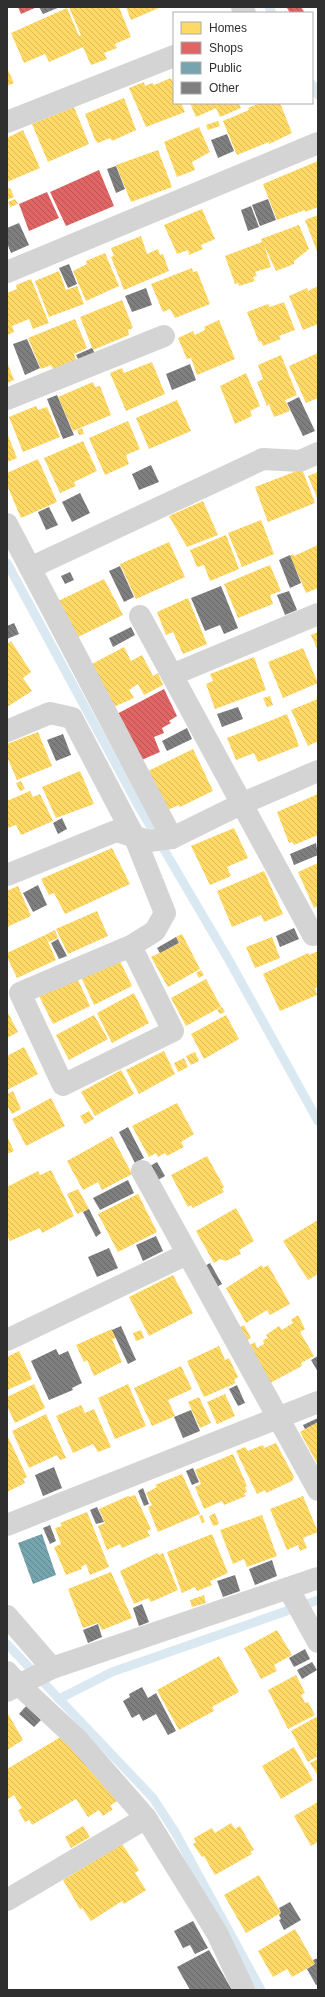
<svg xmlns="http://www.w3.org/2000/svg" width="325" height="1997" font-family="Helvetica,sans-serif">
  <defs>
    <pattern id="homes-back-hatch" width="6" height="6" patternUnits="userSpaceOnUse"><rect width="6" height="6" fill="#ffd966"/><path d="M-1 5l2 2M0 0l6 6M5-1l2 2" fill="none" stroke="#dbbb59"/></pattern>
    <pattern id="shops-back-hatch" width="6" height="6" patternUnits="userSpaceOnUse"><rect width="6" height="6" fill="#e06666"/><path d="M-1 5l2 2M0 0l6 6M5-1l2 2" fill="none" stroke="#b65454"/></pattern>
    <pattern id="public-back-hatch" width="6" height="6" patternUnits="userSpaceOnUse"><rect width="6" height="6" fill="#76a5af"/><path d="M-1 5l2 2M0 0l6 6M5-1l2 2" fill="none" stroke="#61878f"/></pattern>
    <pattern id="building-back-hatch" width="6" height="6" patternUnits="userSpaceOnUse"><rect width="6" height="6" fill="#7f7f7f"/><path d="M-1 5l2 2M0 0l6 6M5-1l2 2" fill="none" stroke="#686868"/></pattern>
  </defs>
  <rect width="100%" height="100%" fill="#fff"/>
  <g fill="url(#homes-back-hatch)">
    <polygon points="69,7 119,7 131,37 115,44 117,48 104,53 107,59 91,65 83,47 49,62 45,54 24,63 11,33 67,8 79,36 81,35"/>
    <polygon points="126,7 161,7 131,20"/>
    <polygon points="7,68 14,83 7,86"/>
    <polygon points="171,78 174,85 174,103 181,103 185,112 146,127 129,88 144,82 145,86 152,83 154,85"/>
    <polygon points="124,98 136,130 112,141 110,138 98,143 95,140 85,114"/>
    <polygon points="190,103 239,103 241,108 220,117 216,108 196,117"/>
    <polygon points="260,103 280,103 292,133 269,144 269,142 237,155 223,121 249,110 248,108"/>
    <polygon points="74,107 89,144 48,162 32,124"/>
    <polygon points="218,121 220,126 208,130 206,125"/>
    <polygon points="199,127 210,152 192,162 195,170 177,177 164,142"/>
    <polygon points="23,130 40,168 7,182 7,138"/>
    <polygon points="158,150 172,187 131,202 116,165"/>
    <polygon points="318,161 318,207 305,212 305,210 277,220 263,184"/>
    <polygon points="10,188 14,197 7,200 7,189"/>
    <polygon points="15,199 18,204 10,207 8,202"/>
    <polygon points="202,209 215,239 201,245 203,249 189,255 188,250 177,254 164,225"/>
    <polygon points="318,215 318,254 305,220"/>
    <polygon points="299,225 309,249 294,261 294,264 276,271 264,245 271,267 255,272 257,276 253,277 255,281 239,286 238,283 235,284 225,256 262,242 261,239"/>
    <polygon points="141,236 147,254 158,249 160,255 163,254 169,271 124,290 111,257 114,256 111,248"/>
    <polygon points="105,253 119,286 86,301 73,271 87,264 86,261"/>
    <polygon points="192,268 193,272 197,271 210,304 175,318 170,309 163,312 151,284"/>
    <polygon points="59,271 66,290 77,286 84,304 49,317 35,281"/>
    <polygon points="31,279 49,323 33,329 29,319 12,326 14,332 7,335 7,293 17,289 16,285"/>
    <polygon points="318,286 318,324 303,330 289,296 307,288 308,291"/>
    <polygon points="122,300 133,328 128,330 129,335 93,350 80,317"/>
    <polygon points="284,302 295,330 279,336 281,339 263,346 261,341 259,342 247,312 268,304 270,307"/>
    <polygon points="75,319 87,348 74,354 76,360 53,369 51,365 41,369 28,338"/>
    <polygon points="219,320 235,359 197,375 191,358 187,359 178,338 193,331 195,335 205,330 204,327"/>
    <polygon points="318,353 318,398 306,403 289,366"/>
    <polygon points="281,355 297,395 285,400 290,411 274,417 269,404 267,406 257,382 263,379 258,365"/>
    <polygon points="7,362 14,380 7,383"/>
    <polygon points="152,362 165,394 126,411 110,373 122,368 124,373"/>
    <polygon points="246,373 260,406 250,411 252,416 235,424 220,386"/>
    <polygon points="93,382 95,387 100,386 111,415 73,431 58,397"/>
    <polygon points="177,400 191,431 149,449 136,418"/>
    <polygon points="36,406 38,410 47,407 60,437 23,452 9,417"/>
    <polygon points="128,421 140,449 126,455 129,464 105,475 89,438"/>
    <polygon points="82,428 84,434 79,435 77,430"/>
    <polygon points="7,433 17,458 7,462"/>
    <polygon points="83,441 97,471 74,482 76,486 60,493 44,458"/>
    <polygon points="38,459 57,502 21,518 7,485 7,473"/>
    <polygon points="302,469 315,503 268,522 255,487"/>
    <polygon points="318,472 318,500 308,476"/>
    <polygon points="203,501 218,535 187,547 169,516"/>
    <polygon points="261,520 274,554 242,567 228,533"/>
    <polygon points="226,535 239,569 210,581 204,565 197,567 190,550"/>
    <polygon points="169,542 185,577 136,599 120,564"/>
    <polygon points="318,545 318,588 306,593 290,556 293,554 294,556"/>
    <polygon points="270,565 281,591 270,595 273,604 238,618 224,584"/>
    <polygon points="104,579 123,615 72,640 54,603"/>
    <polygon points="188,598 207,644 183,654 173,632 166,635 157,612"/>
    <polygon points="318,632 318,651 311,635"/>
    <polygon points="11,641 31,672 23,678 32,691 7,707 7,644"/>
    <polygon points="124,647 131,661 142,655 153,676 158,673 163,685 144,695 138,684 129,690 134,698 109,709 92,664"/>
    <polygon points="303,648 318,683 283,698 268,662"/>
    <polygon points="254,657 266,690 215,709 206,684 213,681 210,674"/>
    <polygon points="270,696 273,705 267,707 263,698"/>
    <polygon points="318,699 318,741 308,746 291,710"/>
    <polygon points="287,714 299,746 258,762 254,753 236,760 227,738"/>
    <polygon points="38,732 52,766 17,780 7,757 7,744"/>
    <polygon points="193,749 213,791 180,807 179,805 163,812 144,773"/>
    <polygon points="80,771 94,804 56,818 42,787"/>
    <polygon points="21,781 25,789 20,791 16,783"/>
    <polygon points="30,791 33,797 40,794 53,821 21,835 16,825 7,828 7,801"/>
    <polygon points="318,794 318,835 294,845 292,842 289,843 277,812"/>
    <polygon points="234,828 248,858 227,867 231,876 210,885 191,846"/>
    <polygon points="112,848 130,884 65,914 54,893 49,895 41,879"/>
    <polygon points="318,863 318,906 314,908 298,872"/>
    <polygon points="264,871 283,914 264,922 261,915 232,927 217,891"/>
    <polygon points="18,886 31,916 7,927 7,891"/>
    <polygon points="97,911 108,936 68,954 56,929"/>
    <polygon points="55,930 58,938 49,942 45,935"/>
    <polygon points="182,934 200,969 168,987 151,957 180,943 176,937"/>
    <polygon points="45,935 56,960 17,978 7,957 7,953"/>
    <polygon points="272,937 280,958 255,968 246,947"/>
    <polygon points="318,951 318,987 315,988 317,995 280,1011 263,974 308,953 309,955"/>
    <polygon points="119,959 132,986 94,1005 81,977"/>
    <polygon points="201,970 204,975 199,978 196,973"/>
    <polygon points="77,978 90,1006 53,1024 39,996"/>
    <polygon points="206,979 221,1007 186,1026 171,998"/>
    <polygon points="134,993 149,1023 112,1043 97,1013"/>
    <polygon points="222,1007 225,1012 220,1014 217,1010"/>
    <polygon points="7,1011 18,1032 7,1038"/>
    <polygon points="94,1015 108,1039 69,1060 56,1035"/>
    <polygon points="226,1015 239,1039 204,1059 191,1034"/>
    <polygon points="24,1047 38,1074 7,1090 7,1056"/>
    <polygon points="164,1051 175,1074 139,1094 126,1070"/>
    <polygon points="195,1052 199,1061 191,1065 186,1056"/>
    <polygon points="184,1058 188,1067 178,1072 174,1063"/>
    <polygon points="121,1070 134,1094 95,1116 81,1092"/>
    <polygon points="13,1091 21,1109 12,1114 7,1105 7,1094"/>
    <polygon points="51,1098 65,1126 26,1146 12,1119"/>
    <polygon points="177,1103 194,1134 181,1142 184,1147 167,1156 165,1153 158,1157 156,1153 149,1157 132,1126"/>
    <polygon points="89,1111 94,1119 85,1124 80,1116"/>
    <polygon points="7,1136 14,1151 7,1154"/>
    <polygon points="112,1136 132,1174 102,1190 98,1182 83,1190 67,1161"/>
    <polygon points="207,1156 224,1187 222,1189 224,1192 193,1208 191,1205 188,1207 171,1175"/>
    <polygon points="51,1170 74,1216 42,1233 40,1228 10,1241 7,1235 7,1187 38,1171 40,1175"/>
    <polygon points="78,1189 89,1209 77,1214 67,1194"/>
    <polygon points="138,1194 157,1232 118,1252 98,1214"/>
    <polygon points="236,1208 254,1241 239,1250 241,1254 226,1261 220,1259 214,1263 196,1231"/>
    <polygon points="318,1220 318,1274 308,1280 283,1241"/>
    <polygon points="262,1265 263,1268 268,1265 290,1304 270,1315 267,1310 246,1323 226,1288"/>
    <polygon points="173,1275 193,1313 149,1336 129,1297"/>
    <polygon points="298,1315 305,1329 300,1332 314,1356 301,1363 302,1366 270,1383 248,1346 255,1342 257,1348 264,1344 263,1340 268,1338 266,1335 279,1326 282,1330 293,1323 291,1320"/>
    <polygon points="244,1325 251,1338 244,1342 237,1329"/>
    <polygon points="112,1329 116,1338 112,1339 122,1362 94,1376 87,1360 84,1362 76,1345"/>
    <polygon points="141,1330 144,1338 136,1341 133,1333"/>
    <polygon points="219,1346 225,1360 229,1358 238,1377 234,1380 236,1383 204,1397 187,1361"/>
    <polygon points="19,1351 32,1379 7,1390 7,1357"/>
    <polygon points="181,1366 192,1389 168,1400 175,1416 152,1426 134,1388"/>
    <polygon points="34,1384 45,1408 15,1423 7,1406 7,1397"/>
    <polygon points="128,1384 146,1426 115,1439 98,1398"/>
    <polygon points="225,1394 235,1416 217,1424 207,1402"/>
    <polygon points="199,1397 211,1423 200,1428 188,1402"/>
    <polygon points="81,1405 85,1413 94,1409 111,1447 98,1452 93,1444 73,1453 56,1416"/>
    <polygon points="46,1414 66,1458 60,1460 57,1455 29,1468 12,1431"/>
    <polygon points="318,1422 318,1465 300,1432"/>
    <polygon points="7,1435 27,1477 23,1479 25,1483 7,1492"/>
    <polygon points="276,1443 294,1477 292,1481 266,1493 265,1490 257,1494 236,1451 245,1447 248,1451 263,1445 264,1448"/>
    <polygon points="233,1454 247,1486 245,1487 247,1492 244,1493 246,1496 224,1505 222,1501 204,1509 195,1487 201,1484 195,1470"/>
    <polygon points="182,1474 200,1514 158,1532 148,1507 152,1505 146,1493 157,1487 155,1485"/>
    <polygon points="135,1495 151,1529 147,1531 150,1536 122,1548 120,1544 107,1550 98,1526 105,1523 99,1509 128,1496 129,1497"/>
    <polygon points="303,1496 318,1532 303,1538 307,1548 300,1551 298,1545 287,1550 270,1509"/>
    <polygon points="87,1512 109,1567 90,1575 86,1564 81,1567 82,1569 66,1575 54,1547 61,1544 55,1528 62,1526 60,1523"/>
    <polygon points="215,1513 219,1524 213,1526 209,1516"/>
    <polygon points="202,1515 205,1522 202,1523 199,1516"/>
    <polygon points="262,1515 277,1556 247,1567 244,1559 233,1564 220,1530"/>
    <polygon points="212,1534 228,1573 210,1581 212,1585 197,1591 195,1587 182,1593 167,1552"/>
    <polygon points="157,1553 159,1555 163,1553 178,1590 151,1602 148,1598 134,1604 120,1571"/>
    <polygon points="111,1572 132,1618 102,1630 98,1623 83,1628 68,1589"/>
    <polygon points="204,1595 206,1603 192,1607 190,1600"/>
    <polygon points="277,1630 292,1655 274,1665 277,1671 261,1679 244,1648"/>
    <polygon points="219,1656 239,1692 212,1707 214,1711 179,1730 157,1690"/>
    <polygon points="296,1675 305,1693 301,1695 305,1703 308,1702 315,1715 288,1729 268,1690"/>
    <polygon points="7,1712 23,1740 7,1750"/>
    <polygon points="318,1716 318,1750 316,1751 318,1756 308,1762 291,1731"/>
    <polygon points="64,1735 117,1801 110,1806 113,1809 103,1816 99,1810 88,1817 76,1799 32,1825 29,1820 25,1822 18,1810 22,1808 14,1795 8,1799 7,1798 7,1769"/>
    <polygon points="294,1747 313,1780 281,1799 262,1766"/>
    <polygon points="318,1759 318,1776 310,1763"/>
    <polygon points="318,1802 318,1842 311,1846 294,1816"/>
    <polygon points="231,1823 235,1829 240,1826 254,1850 250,1852 252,1854 215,1875 204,1856 202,1857 193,1844 196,1842 194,1838 212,1828 215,1833"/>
    <polygon points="83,1826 90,1837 71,1848 65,1837"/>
    <polygon points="122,1844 139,1870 135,1873 146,1890 124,1904 122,1901 91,1921 82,1908 80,1909 63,1880"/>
    <polygon points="259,1875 281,1913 246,1933 224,1895"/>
    <polygon points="295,1929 315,1964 292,1977 287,1969 273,1977 258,1951"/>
  </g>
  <g fill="url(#shops-back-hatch)">
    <polygon points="18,7 37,7 21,14"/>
    <polygon points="301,7 305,13 290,13 287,8"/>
    <polygon points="99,170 114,206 66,226 50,192"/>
    <polygon points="47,192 59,218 29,231 19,204"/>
    <polygon points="164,689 177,716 169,721 171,723 162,728 164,733 154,737 160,752 137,762 113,716"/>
  </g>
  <polygon fill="url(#public-back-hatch)" points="42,1534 56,1575 33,1584 18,1543"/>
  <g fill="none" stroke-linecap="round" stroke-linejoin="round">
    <g stroke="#dae9f1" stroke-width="9">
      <polyline points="269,7 272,13"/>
      <polyline points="312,84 318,95"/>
      <polyline points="7,563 139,807 230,962 318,1121"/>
      <polyline points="7,1644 153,1798 175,1832 261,1990"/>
      <polyline points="59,1699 112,1672 318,1600"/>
    </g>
  </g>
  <g fill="url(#building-back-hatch)">
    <polygon points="39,7 60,7 43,14"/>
    <polygon points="227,134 234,151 218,158 211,140"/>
    <polygon points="116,166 125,189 116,193 107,169"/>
    <polygon points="268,199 276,220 260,226 252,205"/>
    <polygon points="251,206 259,227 248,231 241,210"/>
    <polygon points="19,223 29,245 11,253 7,243 7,228"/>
    <polygon points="69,264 77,284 68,288 59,268"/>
    <polygon points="146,288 152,305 132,312 125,296"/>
    <polygon points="27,339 40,368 25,375 13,344"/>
    <polygon points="92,348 95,354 79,361 76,355"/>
    <polygon points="190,364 196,380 172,390 166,374"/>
    <polygon points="57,395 74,435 63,439 47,399"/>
    <polygon points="299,397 315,431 303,436 287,403"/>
    <polygon points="151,465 159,482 139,490 132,474"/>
    <polygon points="80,493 90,513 72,522 62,502"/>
    <polygon points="49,507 58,525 46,530 38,512"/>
    <polygon points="290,555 301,583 290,588 279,560"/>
    <polygon points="120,566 134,597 124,602 109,571"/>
    <polygon points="70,572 74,580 65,584 61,576"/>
    <polygon points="221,586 238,628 224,634 220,625 205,631 191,598"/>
    <polygon points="289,591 297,610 285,615 277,595"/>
    <polygon points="14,623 19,634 7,639 7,626"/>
    <polygon points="131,627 135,635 113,647 109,638"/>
    <polygon points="238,707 243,719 222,727 217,714"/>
    <polygon points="187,728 192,739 167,751 162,741"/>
    <polygon points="63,734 71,755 56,761 47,740"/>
    <polygon points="62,818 67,829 58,834 53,823"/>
    <polygon points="316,843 318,855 294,865 290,854"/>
    <polygon points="38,885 47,905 33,912 23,893"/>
    <polygon points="294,928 299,939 280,947 276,936"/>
    <polygon points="176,937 179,943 160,953 157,948"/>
    <polygon points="58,939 67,956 59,959 51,943"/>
    <polygon points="128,1127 144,1158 135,1163 119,1132"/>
    <polygon points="157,1162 165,1176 158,1180 150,1166"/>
    <polygon points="128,1180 134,1193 100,1210 93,1198"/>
    <polygon points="89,1209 101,1233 96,1237 83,1212"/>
    <polygon points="156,1236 163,1251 143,1261 136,1245"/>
    <polygon points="109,1248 118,1268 97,1277 88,1257"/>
    <polygon points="210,1263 222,1284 215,1288 203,1267"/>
    <polygon points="121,1326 136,1360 128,1364 112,1330"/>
    <polygon points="56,1349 59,1355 68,1351 82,1383 72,1388 73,1390 49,1400 31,1361"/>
    <polygon points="318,1356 318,1372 311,1360"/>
    <polygon points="237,1385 245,1403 238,1406 229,1389"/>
    <polygon points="191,1410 200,1431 183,1438 174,1417"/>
    <polygon points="318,1418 318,1422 305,1429 303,1425"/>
    <polygon points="54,1467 62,1488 43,1496 35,1475"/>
    <polygon points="193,1468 199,1482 192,1485 186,1471"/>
    <polygon points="143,1488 149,1504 144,1506 138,1491"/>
    <polygon points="97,1507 104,1522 96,1524 90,1510"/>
    <polygon points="50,1525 56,1541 50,1544 43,1528"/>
    <polygon points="272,1560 277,1576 255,1585 249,1569"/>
    <polygon points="235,1575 240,1591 223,1597 217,1581"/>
    <polygon points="142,1604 149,1622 139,1626 133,1608"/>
    <polygon points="98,1624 102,1637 88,1643 83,1630"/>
    <polygon points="305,1649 310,1659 294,1667 289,1658"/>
    <polygon points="312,1662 317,1670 302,1679 297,1670"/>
    <polygon points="142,1687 148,1698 156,1693 176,1731 168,1735 156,1714 143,1721 139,1714 132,1718 123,1701 130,1697 129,1694"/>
    <polygon points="27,1705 43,1718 34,1727 19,1714"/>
    <polygon points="290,1902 301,1920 284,1930 279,1920 281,1919 279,1915 281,1913 279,1908"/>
    <polygon points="193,1921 208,1948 195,1954 190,1945 183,1948 174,1931"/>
    <polygon points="209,1950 232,1990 190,1990 177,1967"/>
    <polygon points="318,1958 318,1984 316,1985 307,1969 315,1964 313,1960"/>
  </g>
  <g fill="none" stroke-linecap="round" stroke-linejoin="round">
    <g stroke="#d4d4d4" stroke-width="22">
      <polyline points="242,7 245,13"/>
      <polyline points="7,122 174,56"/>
      <polyline points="7,272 318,143"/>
      <polyline points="7,399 164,336"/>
      <polyline points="7,524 172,838"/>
      <polyline points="30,568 263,459 300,461 318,453"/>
      <polyline points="140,616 313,935 318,932"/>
      <polyline points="172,675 318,614"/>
      <polyline points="7,731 50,713 72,718 135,838 165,913 155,931 131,946 20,993 63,1085 173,1031 131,946"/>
      <polyline points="7,875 116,831 149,841 172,838 241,804 318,771"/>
      <polyline points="142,1171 318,1490"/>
      <polyline points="7,1340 187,1254"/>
      <polyline points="7,1525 318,1402"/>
      <polyline points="288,1588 318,1642"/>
      <polyline points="7,1616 52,1668"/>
      <polyline points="7,1672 18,1684 77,1739 146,1818 217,1933 244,1990"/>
      <polyline points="7,1691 52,1668 318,1578"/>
      <polyline points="7,1900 146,1818"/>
    </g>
  </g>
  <rect width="325" height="1997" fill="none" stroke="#2f2f2f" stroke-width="16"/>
  <rect x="173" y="12" width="140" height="92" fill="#ffffff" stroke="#acacac"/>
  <rect x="181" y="22" width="20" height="12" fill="#ffd966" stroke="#acacac"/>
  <text x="209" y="32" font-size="12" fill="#2f2f2f">Homes</text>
  <rect x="181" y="42" width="20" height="12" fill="#e06666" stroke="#acacac"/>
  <text x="209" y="52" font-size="12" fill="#2f2f2f">Shops</text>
  <rect x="181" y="62" width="20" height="12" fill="#76a5af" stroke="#acacac"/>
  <text x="209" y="72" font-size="12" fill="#2f2f2f">Public</text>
  <rect x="181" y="82" width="20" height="12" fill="#7f7f7f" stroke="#acacac"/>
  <text x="209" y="92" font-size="12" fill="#2f2f2f">Other</text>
</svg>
